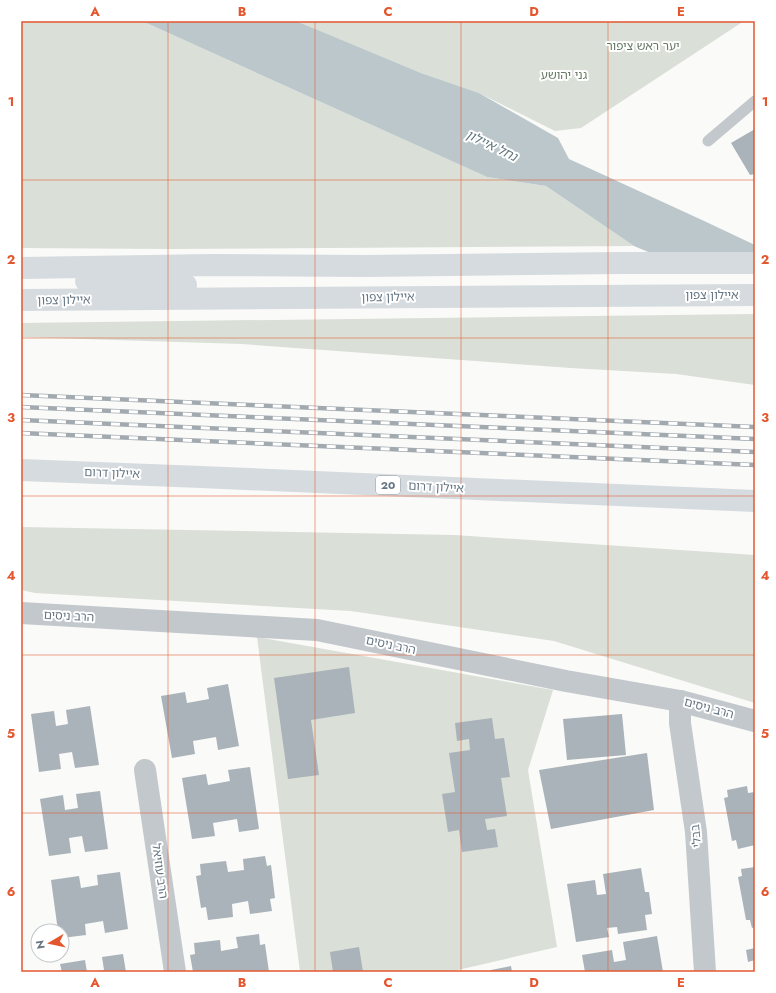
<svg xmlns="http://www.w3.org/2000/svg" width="776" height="993" font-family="Jost,'Noto Sans Hebrew',sans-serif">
  <rect width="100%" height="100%" fill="#fafaf8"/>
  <g fill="#dadfd7">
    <polygon points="21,21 142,21 487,177 546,186 634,246 170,249 21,248"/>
    <polygon points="297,21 744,21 581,128 555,131 479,93 421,73 317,30"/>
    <polygon points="755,314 755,385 676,374 571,368 242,344 21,337 21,323"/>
    <polygon points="21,527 454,535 755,555 755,703 554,641 351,611 35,593 21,590"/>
    <polygon points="257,637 553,690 528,770 557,947 449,972 300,972"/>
  </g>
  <polygon fill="#bbc7cb" points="142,21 296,21 421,73 479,93 558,138 569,159 702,220 755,245 755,297 634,246 546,186 487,177"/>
  <polygon fill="#fafaf8" points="654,257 755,257 755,299"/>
  <g fill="#aab3b9">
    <polygon points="755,129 755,174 750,175 731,143"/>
    <polygon points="349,667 355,713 311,720 319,775 288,779 274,678"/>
    <polygon points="228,684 239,746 218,750 216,737 193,741 195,754 172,758 161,696 185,692 187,703 209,699 207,688"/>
    <polygon points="90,706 99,765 75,768 72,752 59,754 61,769 39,772 31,714 54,711 56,726 68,724 66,710"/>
    <polygon points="622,714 626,755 567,760 563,719"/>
    <polygon points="492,718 495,739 504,738 510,777 501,778 507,816 485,819 487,830 495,829 498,847 462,852 459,830 448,832 442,794 455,792 449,753 470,750 469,739 457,741 455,723"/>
    <polygon points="647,753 654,810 551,829 539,770"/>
    <polygon points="250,767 259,829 239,832 237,819 213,823 215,836 192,839 182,778 206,774 208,785 230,781 228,770"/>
    <polygon points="747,786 748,793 755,792 755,845 738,849 736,840 732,841 724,798 728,797 727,790"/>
    <polygon points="100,791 108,849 85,852 82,836 69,838 71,853 49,856 40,799 63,795 65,810 78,808 76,794"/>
    <polygon points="265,856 267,866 271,865 275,898 270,899 272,911 250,914 248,901 232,904 233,917 208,920 206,907 201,908 196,876 201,875 200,864 226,861 228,872 244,870 243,859"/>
    <polygon points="755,867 755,927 752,928 750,920 746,920 738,877 742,876 741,869"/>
    <polygon points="641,868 645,892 649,892 652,914 645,915 647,930 618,934 617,927 607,928 609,937 576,942 567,884 595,880 597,895 606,894 603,874"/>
    <polygon points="120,872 128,929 105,933 103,921 85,924 86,935 62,938 62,931 58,931 51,880 79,876 81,888 98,885 97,875"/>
    <polygon points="259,934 260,945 265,944 269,972 193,972 190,955 195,954 194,943 220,940 221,951 238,948 236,937"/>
    <polygon points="657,936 663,972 585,972 582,955 612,950 614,962 626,960 623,942"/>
    <polygon points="359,947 363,972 333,972 330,952"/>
    <polygon points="755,948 755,960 748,962 746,950"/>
    <polygon points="123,954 126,972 96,972 96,971 104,970 102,957"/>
    <polygon points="85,960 87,972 62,972 60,964"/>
    <polygon points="511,966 512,972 491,972 491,970"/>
  </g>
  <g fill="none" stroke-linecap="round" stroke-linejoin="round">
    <polyline stroke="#c3c8cc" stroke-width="11" points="708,141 755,101"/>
    <g stroke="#c3c8cc" stroke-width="22">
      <polyline points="21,613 317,630 566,681 680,701 755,721"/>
      <polyline points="680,701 680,723 696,832 705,972"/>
      <polyline points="145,770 175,972"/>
    </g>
    <g stroke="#d6dbdf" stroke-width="22">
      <polyline points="21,268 213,265 365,266 621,263 755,263"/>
      <polyline points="86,281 186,285"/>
      <polyline points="21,300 434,297 755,295"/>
      <polyline points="21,470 201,477 755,501"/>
    </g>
    <defs>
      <g id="rail">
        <polyline points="21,395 755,427"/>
        <polyline points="21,407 755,439"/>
        <polyline points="21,420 755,452"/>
        <polyline points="21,433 755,465"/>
      </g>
    </defs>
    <use href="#rail" stroke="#a2aab0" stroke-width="4.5"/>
    <use href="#rail" stroke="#fff" stroke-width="3" stroke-dasharray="9" stroke-linecap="butt"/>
  </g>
  <path fill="none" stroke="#e4572e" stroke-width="1" stroke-opacity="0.55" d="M168,21V972M315,21V972M461,21V972M608,21V972M21,180H755M21,338H755M21,496H755M21,655H755M21,813H755"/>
  <g text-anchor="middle" stroke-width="4" stroke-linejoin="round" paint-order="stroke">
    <rect fill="#fff" stroke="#939fa8" stroke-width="1" x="376" y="476" width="24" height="18" rx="3"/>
    <g font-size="11" font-weight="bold" fill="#657683">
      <text x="388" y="489">20</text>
    </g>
    <g font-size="12" fill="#687a64" stroke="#fff">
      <text x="643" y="50">יער ראש ציפור</text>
      <text x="564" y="79">גני יהושע</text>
    </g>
    <g font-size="12" fill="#657683" stroke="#fff">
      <text x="712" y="299">איילון צפון</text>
      <text transform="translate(388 297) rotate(-1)" y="4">איילון צפון</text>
      <text transform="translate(64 300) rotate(-1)" y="4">איילון צפון</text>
      <text transform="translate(112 473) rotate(2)" y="4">איילון דרום</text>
      <text transform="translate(436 487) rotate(3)" y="4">איילון דרום</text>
      <text transform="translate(69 616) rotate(3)" y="4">הרב ניסים</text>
      <text transform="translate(391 645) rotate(12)" y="4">הרב ניסים</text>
      <text transform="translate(709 708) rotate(15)" y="4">הרב ניסים</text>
      <text transform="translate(696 836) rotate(-95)" y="4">בבלי</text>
      <text transform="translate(160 871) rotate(82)" y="4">הרב עוזיאל</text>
    </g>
    <g font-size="13" font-style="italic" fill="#60757c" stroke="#fff">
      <text transform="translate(492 145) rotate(26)" y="5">נחל איילון</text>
    </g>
  </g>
  <rect width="776" height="993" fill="none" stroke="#ffffff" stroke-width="44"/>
  <g transform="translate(50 943) rotate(261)"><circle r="19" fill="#ffffff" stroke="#c1c8cd"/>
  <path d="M0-3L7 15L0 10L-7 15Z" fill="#e4572e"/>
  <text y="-6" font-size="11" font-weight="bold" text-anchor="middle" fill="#657683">N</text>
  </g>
  <rect x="22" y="22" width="732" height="949" fill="none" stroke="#e4572e" stroke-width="1.5"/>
  <g font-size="13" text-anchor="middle" font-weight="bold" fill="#e4572e">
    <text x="95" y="16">A</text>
    <text x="242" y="16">B</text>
    <text x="388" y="16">C</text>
    <text x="534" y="16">D</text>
    <text x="681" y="16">E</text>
    <text x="11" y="106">1</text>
    <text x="765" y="106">1</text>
    <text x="11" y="264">2</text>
    <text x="765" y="264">2</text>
    <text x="11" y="422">3</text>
    <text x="765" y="422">3</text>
    <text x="11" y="580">4</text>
    <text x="765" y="580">4</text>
    <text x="11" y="738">5</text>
    <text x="765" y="738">5</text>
    <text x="11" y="896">6</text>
    <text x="765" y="896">6</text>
    <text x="95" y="987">A</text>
    <text x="242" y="987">B</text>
    <text x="388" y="987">C</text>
    <text x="534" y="987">D</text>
    <text x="681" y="987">E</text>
  </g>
</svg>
